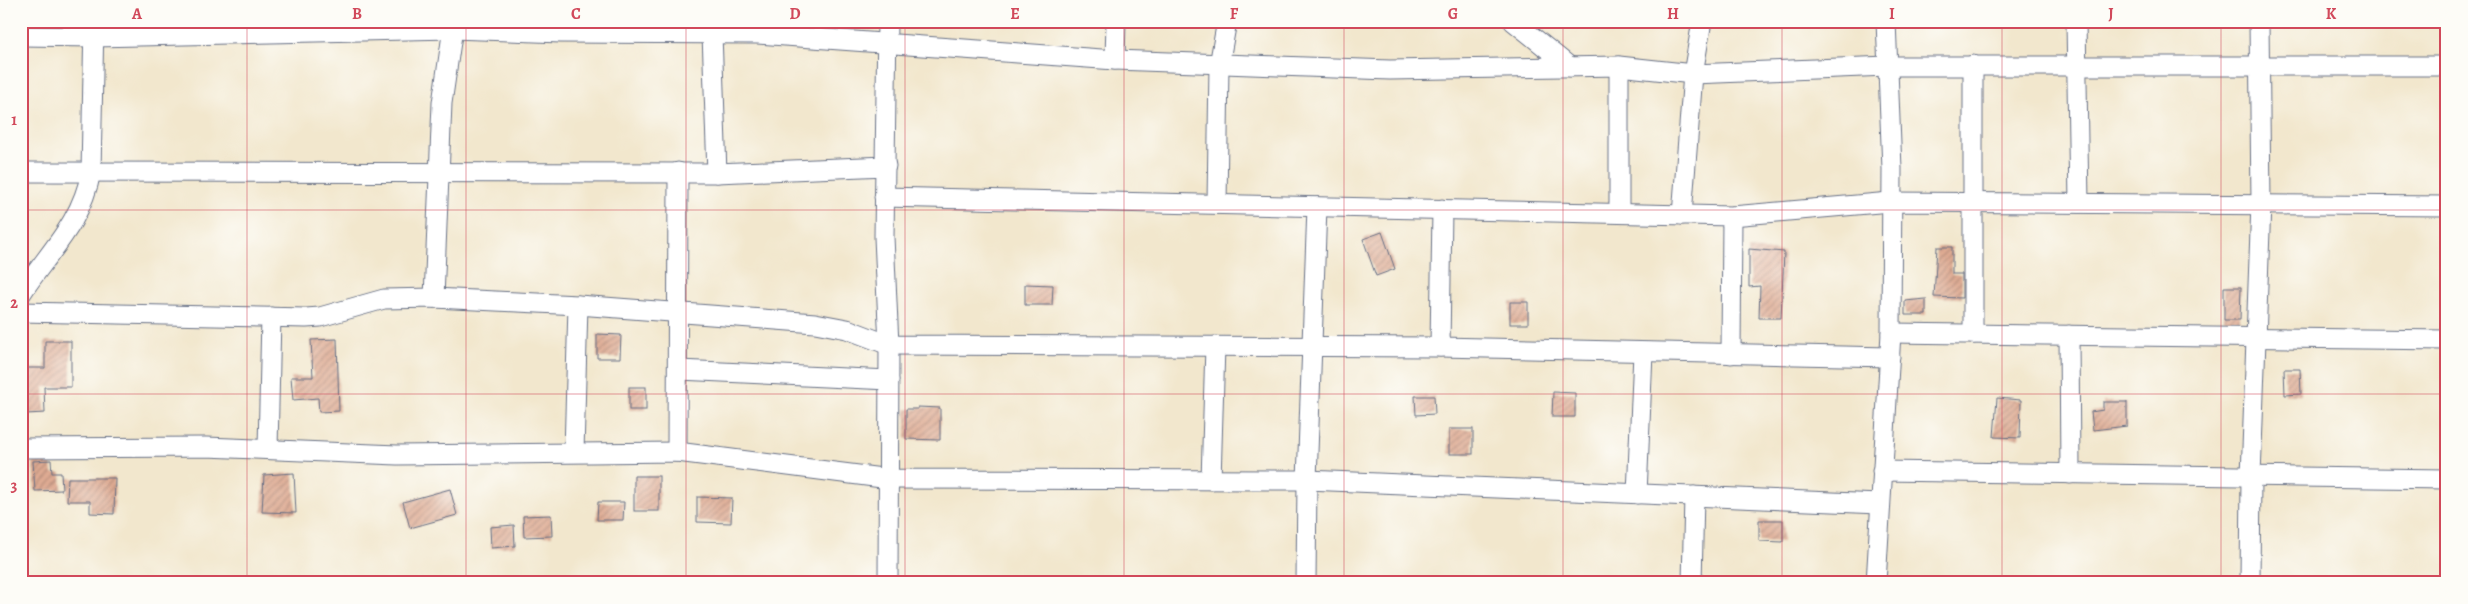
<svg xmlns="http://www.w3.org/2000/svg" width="2468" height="604" font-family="Alegreya,serif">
  <defs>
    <pattern id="building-hatch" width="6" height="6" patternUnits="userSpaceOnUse" patternTransform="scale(1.25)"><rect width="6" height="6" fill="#deaa92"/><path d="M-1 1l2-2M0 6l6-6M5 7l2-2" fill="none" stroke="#b38b7a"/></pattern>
  </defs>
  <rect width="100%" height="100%" fill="#fdfcf7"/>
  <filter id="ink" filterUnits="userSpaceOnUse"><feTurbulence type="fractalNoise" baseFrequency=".02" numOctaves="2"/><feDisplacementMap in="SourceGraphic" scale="10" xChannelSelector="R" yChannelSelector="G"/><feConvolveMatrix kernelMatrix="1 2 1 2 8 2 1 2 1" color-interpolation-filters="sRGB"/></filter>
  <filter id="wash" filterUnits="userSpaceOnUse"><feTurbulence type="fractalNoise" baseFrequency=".0096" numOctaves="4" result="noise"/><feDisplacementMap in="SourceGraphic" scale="20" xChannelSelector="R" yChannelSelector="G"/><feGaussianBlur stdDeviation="1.12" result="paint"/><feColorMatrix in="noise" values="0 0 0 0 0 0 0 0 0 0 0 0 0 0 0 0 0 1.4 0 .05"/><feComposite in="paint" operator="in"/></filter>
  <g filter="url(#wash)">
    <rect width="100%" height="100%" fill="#f2e7cd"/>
    <g id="blocks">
      <g fill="url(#building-hatch)">
        <polygon points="1382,232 1395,269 1376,276 1363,239"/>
        <polygon points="1937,247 1952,247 1952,274 1962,274 1962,298 1934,297"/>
        <polygon points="1749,249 1784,252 1781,318 1759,318 1760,286 1749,287"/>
        <polygon points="1025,284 1053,285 1052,305 1025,305"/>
        <polygon points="2224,287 2241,287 2240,320 2224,320"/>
        <polygon points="1926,299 1926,315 1905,315 1905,301"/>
        <rect x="1510" y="302" width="18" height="22"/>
        <polygon points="597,334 621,335 620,358 597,358"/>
        <polygon points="337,339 339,411 319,412 318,398 293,400 291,377 313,377 311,340"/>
        <polygon points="45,341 71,341 71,387 44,387 45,413 26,414 25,388 21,388 22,368 45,368"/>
        <polygon points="2284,369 2300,369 2301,394 2285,395"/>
        <rect x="629" y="387" width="17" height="23"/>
        <polygon points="1553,392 1575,393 1575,417 1552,417"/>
        <polygon points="1415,396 1434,396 1435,414 1416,415"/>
        <polygon points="1997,398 2021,400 2020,438 1994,437"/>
        <polygon points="2103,402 2127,402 2127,426 2093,430 2091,412 2103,410"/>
        <polygon points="918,407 940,408 940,440 906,439 906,409 918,409"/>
        <rect x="1449" y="429" width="24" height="25"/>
        <polygon points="51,460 52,473 61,473 62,490 35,491 33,461"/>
        <polygon points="294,473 296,513 262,512 264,475"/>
        <rect x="634" y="476" width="25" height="35"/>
        <polygon points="68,478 115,478 114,514 90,513 90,501 67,501"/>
        <polygon points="450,489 457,515 410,528 403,502"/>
        <polygon points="697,497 732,498 731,523 697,522"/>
        <polygon points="598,502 624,502 623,520 597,520"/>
        <polygon points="551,515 552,536 524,537 523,516"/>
        <polygon points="1759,520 1783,520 1783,542 1759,541"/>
        <polygon points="514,525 515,546 491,548 490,527"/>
      </g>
    </g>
  </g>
  <g filter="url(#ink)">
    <use href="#blocks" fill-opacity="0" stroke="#666f85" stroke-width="1"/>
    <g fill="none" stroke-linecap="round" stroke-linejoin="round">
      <defs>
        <g id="street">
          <polyline points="887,21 884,237 889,345 888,583"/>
          <polyline points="1513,21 1570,67"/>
          <polyline points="2076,21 2079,203"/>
          <polyline points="712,34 717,173"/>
          <polyline points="21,36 95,37 452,29 561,33 758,34 1115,60 1390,70 1619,66 1693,74 1887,66 2447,66"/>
          <polyline points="1115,60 1116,21"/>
          <polyline points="21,172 717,173 886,166"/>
          <polyline points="884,197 1732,216 1890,202 2447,206"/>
          <polyline points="1217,204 1219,65 1227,21"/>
          <polyline points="1619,213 1619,66"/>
          <polyline points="1682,215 1693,74 1702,21"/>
          <path d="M21,294C49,251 81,224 91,172L94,21"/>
          <polyline points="434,298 442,103 454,21"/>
          <polyline points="21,312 306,318 320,317 384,299 434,298 578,305 815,323 847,329 889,345 1440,347 1890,357"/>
          <polyline points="1891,333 2447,340"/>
          <polyline points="1973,334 1973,65"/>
          <polyline points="2069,335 2070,474"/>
          <polyline points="1440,347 1442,209"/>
          <polyline points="1731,354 1732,216"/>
          <polyline points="679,370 889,380"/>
          <polyline points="21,448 206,447 397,455 677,452 890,479 1307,480 1880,504"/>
          <polyline points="268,448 271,317"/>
          <polyline points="574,452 578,305"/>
          <polyline points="677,452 678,172"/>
          <polyline points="1882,471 2447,479"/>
          <polyline points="1211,480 1215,346"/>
          <polyline points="1637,494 1643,353"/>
          <polyline points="1306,583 1307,480 1317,207"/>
          <polyline points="1692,583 1694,496"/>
          <polyline points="1876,583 1891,333 1892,169 1886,21"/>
          <polyline points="2250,583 2251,476 2261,203 2259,21"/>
        </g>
      </defs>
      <use href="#street" stroke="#666f85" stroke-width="21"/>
      <use href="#street" stroke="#fff" stroke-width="19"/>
    </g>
  </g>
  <path fill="none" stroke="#d1495b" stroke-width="1" stroke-opacity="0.55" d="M247,21V583M466,21V583M686,21V583M905,21V583M1124,21V583M1344,21V583M1563,21V583M1782,21V583M2002,21V583M2221,21V583M21,210H2447M21,394H2447"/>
  <rect width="2468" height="604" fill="none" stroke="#fdfcf7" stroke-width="55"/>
  <rect x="28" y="28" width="2412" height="548" fill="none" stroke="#d1495b" stroke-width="2"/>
  <g font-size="16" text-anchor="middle" font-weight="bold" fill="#d1495b">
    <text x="137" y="19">A</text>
    <text x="357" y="19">B</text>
    <text x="576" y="19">C</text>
    <text x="795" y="19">D</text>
    <text x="1015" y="19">E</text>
    <text x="1234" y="19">F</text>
    <text x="1453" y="19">G</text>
    <text x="1673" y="19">H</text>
    <text x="1892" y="19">I</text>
    <text x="2111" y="19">J</text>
    <text x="2331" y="19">K</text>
    <text x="14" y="125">1</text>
    <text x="14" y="308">2</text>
    <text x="14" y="491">3</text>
  </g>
</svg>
